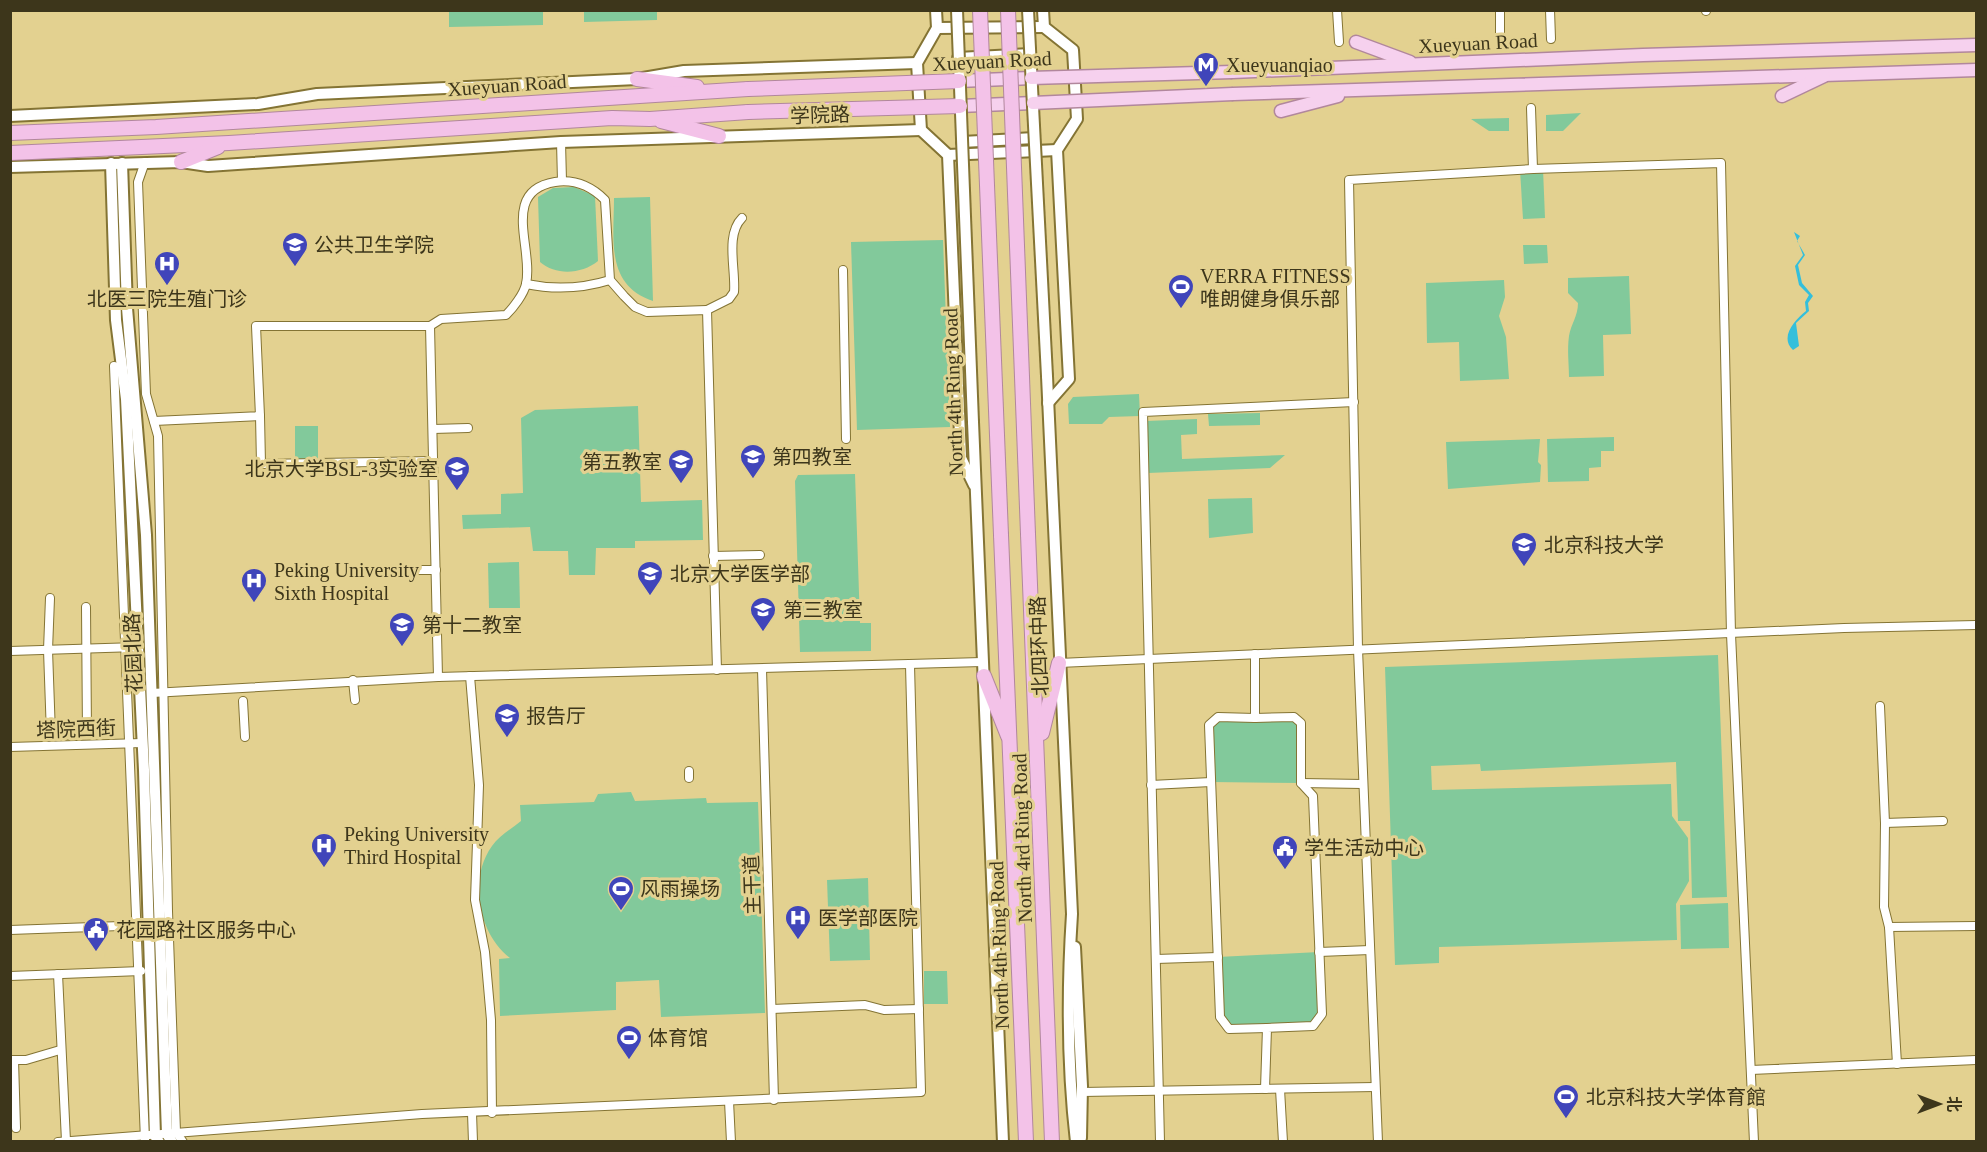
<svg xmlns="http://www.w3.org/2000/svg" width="1987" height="1152" font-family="'Times New Roman','Noto Sans SC',serif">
  <rect width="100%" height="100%" fill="#e3d190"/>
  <g fill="#82c99b">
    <polygon points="449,11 543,11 543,25 449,27"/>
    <polygon points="584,11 657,11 657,20 584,22"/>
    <polygon points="1581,113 1563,131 1546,131 1546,115"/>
    <polygon points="1509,118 1509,131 1489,131 1471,119"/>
    <polygon points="1543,169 1545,218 1523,219 1520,170"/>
    <path d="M574,187L595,196L598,261C582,274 556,276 540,262L538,197L553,188Z"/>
    <path d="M650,197L653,301C605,285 614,239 614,198Z"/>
    <polygon points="943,240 950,427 857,430 851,242"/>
    <polygon points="1523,245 1547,245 1548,263 1524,264"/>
    <path d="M1629,276L1631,334L1603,335L1604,376L1569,377C1569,364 1567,350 1569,336C1571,324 1578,316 1578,303L1568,293V278Z"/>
    <polygon points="1504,280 1505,297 1499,316 1506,337 1509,379 1460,381 1459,342 1427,343 1426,283"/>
    <polygon points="1139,394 1140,416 1109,417 1102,424 1069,424 1068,404 1073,397"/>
    <polygon points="638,406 641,502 702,500 703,540 635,541 635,548 596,548 595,575 569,575 568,551 533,551 530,527 463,529 462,515 501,514 501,494 523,493 521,418 535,410"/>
    <polygon points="1260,413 1260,425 1209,426 1208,414"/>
    <polygon points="1197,419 1197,434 1181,435 1182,459 1285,455 1270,468 1148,473 1146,421"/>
    <polygon points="295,426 318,426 318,459 295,460"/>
    <polygon points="1614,437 1614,451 1601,451 1601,467 1589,468 1589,481 1548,482 1547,439"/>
    <polygon points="1540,439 1538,462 1541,465 1540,482 1448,489 1446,442"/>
    <polygon points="855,474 860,623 871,623 871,651 800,652 795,481 798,475"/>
    <polygon points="1252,498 1253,533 1209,538 1208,499"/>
    <polygon points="519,562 520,608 489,608 488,563"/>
    <polygon points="1718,655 1727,897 1692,898 1690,821 1678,821 1676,762 1481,771 1480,764 1431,766 1432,790 1671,784 1672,816 1688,838 1689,881 1676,904 1677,940 1439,947 1439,963 1395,965 1385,667"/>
    <polygon points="1218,717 1294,717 1301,723 1301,783 1211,782 1209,725"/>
    <path d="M631,792L635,801L706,798L707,803L758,802L765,1013L661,1017L659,980L616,982V1010L500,1016L499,959L510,958C478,933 468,879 492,846C499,836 511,829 521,821L520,805L594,802L598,794Z"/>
    <polygon points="868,878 870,960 830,961 827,880"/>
    <polygon points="1728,903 1729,948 1681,949 1680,905"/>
    <polygon points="1319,952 1322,1014 1313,1026 1229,1029 1220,1017 1218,957"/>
    <polygon points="924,971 947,971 948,1004 924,1004"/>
  </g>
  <path fill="#34bfdb" d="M1794,232L1800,236L1797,241L1805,255L1798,265L1802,283L1813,296L1808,303L1809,311L1796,323L1799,346L1793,350C1779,337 1795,320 1806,311L1805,302L1809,295L1799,285L1795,266L1803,255Z"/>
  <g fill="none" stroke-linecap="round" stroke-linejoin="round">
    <defs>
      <g id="minor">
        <polyline points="1337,10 1339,42"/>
        <polyline points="1500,10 1500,41"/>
        <polyline points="1550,10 1551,39"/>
        <polyline points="1706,10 1706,11"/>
        <polyline points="1531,108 1533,169"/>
        <polyline points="561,142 562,181"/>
        <polyline points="145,162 138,182 146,394 158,436 168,911 176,1132 183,1142"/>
        <polyline points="843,270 846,439"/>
        <path d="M526,284C555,290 581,289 610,280"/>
        <path d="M707,310L729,299L734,292C736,270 725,235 742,218"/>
        <polyline points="114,366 145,1140"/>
        <polyline points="260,416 261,464 434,461"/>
        <polyline points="154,421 260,416 256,326 430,326"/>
        <polyline points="433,429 468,428"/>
        <polyline points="713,556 760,555"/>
        <polyline points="387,570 436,570"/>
        <polyline points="50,598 48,650 51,735 87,734 86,607"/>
        <polyline points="10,651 137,647"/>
        <polyline points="1255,654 1255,718 1294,717 1301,723 1301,783 1313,796 1322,1014 1313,1026 1267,1028 1265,1089"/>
        <polyline points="1059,663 1844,628 1976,625"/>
        <polyline points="762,669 774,1100"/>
        <polyline points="470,676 479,785 475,900 485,952 491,1020 492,1113"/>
        <path d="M438,677L430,326L441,319L506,315C513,308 524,294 526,284C534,249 500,191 555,182C575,179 591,186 605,200L610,280L624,296L635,307L647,312L707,310L717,670"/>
        <polyline points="353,680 355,700"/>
        <polyline points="152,693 438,677 982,662"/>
        <polyline points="243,701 245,737"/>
        <polyline points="1880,706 1885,823 1884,907 1889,927 1897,1064"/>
        <polyline points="1255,718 1218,717 1209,725 1220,1017 1229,1029 1267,1028"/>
        <polyline points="10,747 142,743"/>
        <polyline points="689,778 689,771"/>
        <polyline points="1301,783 1363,784"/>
        <polyline points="1151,785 1211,782"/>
        <polyline points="1885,823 1943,821"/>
        <polyline points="1889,927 1976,926"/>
        <polyline points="10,930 148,925"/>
        <polyline points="1319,952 1370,950"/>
        <polyline points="1156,959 1218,957"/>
        <polyline points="58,974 66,1141"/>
        <polyline points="10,976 141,971"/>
        <polyline points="772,1009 865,1005 884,1010 919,1009"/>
        <polyline points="10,1060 26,1060 60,1050"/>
        <polyline points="14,1060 16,1128"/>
        <polyline points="1751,1070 1976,1060"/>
        <polyline points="1280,1089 1283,1142"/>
        <polyline points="1082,1092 1375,1087"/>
        <polyline points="729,1101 731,1142"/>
        <polyline points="472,1113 473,1142"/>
        <polyline points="58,1142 422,1114 921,1092 910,665"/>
        <polyline points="1160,1142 1143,412 1354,402"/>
        <polyline points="1378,1142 1358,649 1349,180 1533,169 1721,163 1731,634 1754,1142"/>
      </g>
      <g id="tertiary">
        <polyline points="936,10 937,28 917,63 921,130 948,155 961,458 974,485"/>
        <polyline points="1043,10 1044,27 1073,50 1077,119 1057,150 1069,379 1048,403"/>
        <polyline points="937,28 1044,27"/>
        <polyline points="958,58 1030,54"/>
        <polyline points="10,116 258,104 317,94 637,79 684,71 917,63"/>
        <polyline points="962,142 1034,138"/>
        <polyline points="948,155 1057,150"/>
        <polyline points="111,163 116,320 126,399 144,770 155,1136 159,1142"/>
        <polyline points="122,163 127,308 146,535 167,1134 172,1142"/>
        <polyline points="10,167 181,162 208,166 561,142 921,130"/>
        <path d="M1047,376L1072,914C1067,991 1067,1065 1076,1142"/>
        <polyline points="973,422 1003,1142"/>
        <polyline points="1075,947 1082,1086 1081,1138"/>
      </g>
      <g id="primary">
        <polyline points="1356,42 1410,62"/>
        <polyline points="1232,72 1643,55 1976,45"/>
        <polyline points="959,81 1031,78"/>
        <polyline points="1233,94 1976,70"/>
        <polyline points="1782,96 1824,76"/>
        <polyline points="960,106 1033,103"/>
        <polyline points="1281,111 1338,96"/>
      </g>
      <g id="trunk">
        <polyline points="637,79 697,87"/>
        <polyline points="661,121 719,136"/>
        <polyline points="10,133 156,127 748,89"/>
        <polyline points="10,153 229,143 612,118 650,119 748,112"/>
        <polyline points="181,162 218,147"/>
        <polyline points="1028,534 1052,1142"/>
        <polyline points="1001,535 1026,1142"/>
        <polyline points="984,676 1008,736"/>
        <polyline points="1042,733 1059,663"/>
      </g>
    </defs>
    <use href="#minor" stroke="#847434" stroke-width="10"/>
    <use href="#tertiary" stroke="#847434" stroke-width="14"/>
    <use href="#primary" stroke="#b1879c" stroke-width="15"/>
    <use href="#trunk" stroke="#b1879c" stroke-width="16"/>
    <use href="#minor" stroke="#fff" stroke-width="8"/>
    <use href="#tertiary" stroke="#fff" stroke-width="10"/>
    <use href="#primary" stroke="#f6d1ee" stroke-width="12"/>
    <use href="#trunk" stroke="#f3c2e8" stroke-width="14"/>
    <defs>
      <g id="tertiary-bridge">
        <polyline points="957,10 973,422"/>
        <polyline points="1028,10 1047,376"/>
      </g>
      <g id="primary-bridge">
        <polyline points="1031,78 1232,72"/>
        <polyline points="1033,103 1233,94"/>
      </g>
      <g id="trunk-bridge">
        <polyline points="980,10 1001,535"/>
        <polyline points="1008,10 1028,534"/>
        <polyline points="748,89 959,81"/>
        <polyline points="748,112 960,106"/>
      </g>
    </defs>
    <use href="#tertiary-bridge" stroke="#847434" stroke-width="14" stroke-linecap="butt"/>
    <use href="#primary-bridge" stroke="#b1879c" stroke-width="15" stroke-linecap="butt"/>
    <use href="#trunk-bridge" stroke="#b1879c" stroke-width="16" stroke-linecap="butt"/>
    <use href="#tertiary-bridge" stroke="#fff" stroke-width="10"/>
    <use href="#primary-bridge" stroke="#f6d1ee" stroke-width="12"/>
    <use href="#trunk-bridge" stroke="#f3c2e8" stroke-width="14"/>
  </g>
  <defs>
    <symbol id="metro-pin" viewBox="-11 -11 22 30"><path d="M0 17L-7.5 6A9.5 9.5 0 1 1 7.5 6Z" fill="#4045ba" stroke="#e3d190"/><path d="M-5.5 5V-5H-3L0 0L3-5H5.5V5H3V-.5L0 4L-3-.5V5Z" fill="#fff"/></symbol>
    <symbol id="university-pin" viewBox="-11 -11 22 30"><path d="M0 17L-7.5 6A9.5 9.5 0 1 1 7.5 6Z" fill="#4045ba" stroke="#e3d190"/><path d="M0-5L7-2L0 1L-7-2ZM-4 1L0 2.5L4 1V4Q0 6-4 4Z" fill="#fff"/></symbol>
    <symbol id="hospital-pin" viewBox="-11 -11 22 30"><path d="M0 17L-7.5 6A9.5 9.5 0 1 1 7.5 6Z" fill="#4045ba" stroke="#e3d190"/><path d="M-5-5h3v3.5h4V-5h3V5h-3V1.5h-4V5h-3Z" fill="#fff"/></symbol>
    <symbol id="stadium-pin" viewBox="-11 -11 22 30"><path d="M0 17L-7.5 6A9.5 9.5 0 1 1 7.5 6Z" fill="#4045ba" stroke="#e3d190"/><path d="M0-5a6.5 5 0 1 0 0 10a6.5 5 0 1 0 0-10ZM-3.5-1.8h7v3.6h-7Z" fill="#fff"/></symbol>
    <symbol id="civic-pin" viewBox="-11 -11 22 30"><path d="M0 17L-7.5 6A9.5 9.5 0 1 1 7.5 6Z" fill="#4045ba" stroke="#e3d190"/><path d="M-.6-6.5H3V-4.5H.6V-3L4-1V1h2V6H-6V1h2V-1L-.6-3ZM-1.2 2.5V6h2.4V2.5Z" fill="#fff"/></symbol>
  </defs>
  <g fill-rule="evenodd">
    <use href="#metro-pin" x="1191" y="50" width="30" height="40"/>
    <use href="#university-pin" x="280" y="230" width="30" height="40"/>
    <use href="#hospital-pin" x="152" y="249" width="30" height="40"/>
    <use href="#stadium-pin" x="1166" y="272" width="30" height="40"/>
    <use href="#university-pin" x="738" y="442" width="30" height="40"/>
    <use href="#university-pin" x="666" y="447" width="30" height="40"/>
    <use href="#university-pin" x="442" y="454" width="30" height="40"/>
    <use href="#university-pin" x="1509" y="530" width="30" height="40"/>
    <use href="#university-pin" x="635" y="559" width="30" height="40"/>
    <use href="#hospital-pin" x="239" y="566" width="30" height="40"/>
    <use href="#university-pin" x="748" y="595" width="30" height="40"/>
    <use href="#university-pin" x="387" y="610" width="30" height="40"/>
    <use href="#university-pin" x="492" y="701" width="30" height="40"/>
    <use href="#hospital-pin" x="309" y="831" width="30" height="40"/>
    <use href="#civic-pin" x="1270" y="833" width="30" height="40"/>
    <use href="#stadium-pin" x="606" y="874" width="30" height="40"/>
    <use href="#hospital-pin" x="783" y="903" width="30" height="40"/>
    <use href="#civic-pin" x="81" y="915" width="30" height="40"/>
    <use href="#stadium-pin" x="614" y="1023" width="30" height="40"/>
    <use href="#stadium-pin" x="1551" y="1082" width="30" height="40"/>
  </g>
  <g text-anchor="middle" stroke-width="6" stroke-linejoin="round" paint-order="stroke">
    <g font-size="20" fill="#3d361b" stroke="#e3d190">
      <text transform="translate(1478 43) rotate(-3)" y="7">Xueyuan Road</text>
      <text transform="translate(992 61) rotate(-3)" y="7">Xueyuan Road</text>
      <text transform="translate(507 85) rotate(-4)" y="7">Xueyuan Road</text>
      <text transform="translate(820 115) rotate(-2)" y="7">学院路</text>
      <text transform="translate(953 392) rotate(-92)" y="7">North 4th Ring Road</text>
      <text transform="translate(1039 646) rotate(-92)" y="7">北四环中路</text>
      <text transform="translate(133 653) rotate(-92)" y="7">花园北路</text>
      <text transform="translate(76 729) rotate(-2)" y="7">塔院西街</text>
      <text transform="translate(1022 838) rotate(-92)" y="7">North 4rd Ring Road</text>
      <text transform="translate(752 885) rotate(-92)" y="7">主干道</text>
      <text transform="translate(999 945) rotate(-92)" y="7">North 4th Ring Road</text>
    </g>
    <g font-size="20" fill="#3d361b" stroke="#e3d190" text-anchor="start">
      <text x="1226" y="72">Xueyuanqiao</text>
      <text x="314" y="252">公共卫生学院</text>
      <text x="1200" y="283">VERRA FITNESS<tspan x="1200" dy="23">唯朗健身俱乐部</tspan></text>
      <text x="167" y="306" text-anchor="middle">北医三院生殖门诊</text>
      <text x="772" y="464">第四教室</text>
      <text x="662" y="469" text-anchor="end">第五教室</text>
      <text x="438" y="476" text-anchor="end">北京大学BSL-3实验室</text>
      <text x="1544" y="552">北京科技大学</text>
      <text x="274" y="577">Peking University<tspan x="274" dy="23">Sixth Hospital</tspan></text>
      <text x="670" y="581">北京大学医学部</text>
      <text x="783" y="617">第三教室</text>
      <text x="422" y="632">第十二教室</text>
      <text x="526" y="723">报告厅</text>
      <text x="344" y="841">Peking University<tspan x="344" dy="23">Third Hospital</tspan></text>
      <text x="1304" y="855">学生活动中心</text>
      <text x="640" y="896">风雨操场</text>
      <text x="818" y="925">医学部医院</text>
      <text x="116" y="937">花园路社区服务中心</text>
      <text x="648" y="1045">体育馆</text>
      <text x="1586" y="1104">北京科技大学体育館</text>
    </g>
  </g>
  <rect width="1987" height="1152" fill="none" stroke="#3d361b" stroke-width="24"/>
  <g transform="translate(1939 1104) rotate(90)" stroke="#e3d190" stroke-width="4.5" paint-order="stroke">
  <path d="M0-4.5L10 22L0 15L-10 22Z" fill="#3d361b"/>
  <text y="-9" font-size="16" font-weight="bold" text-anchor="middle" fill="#3d361b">北</text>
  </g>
</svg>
